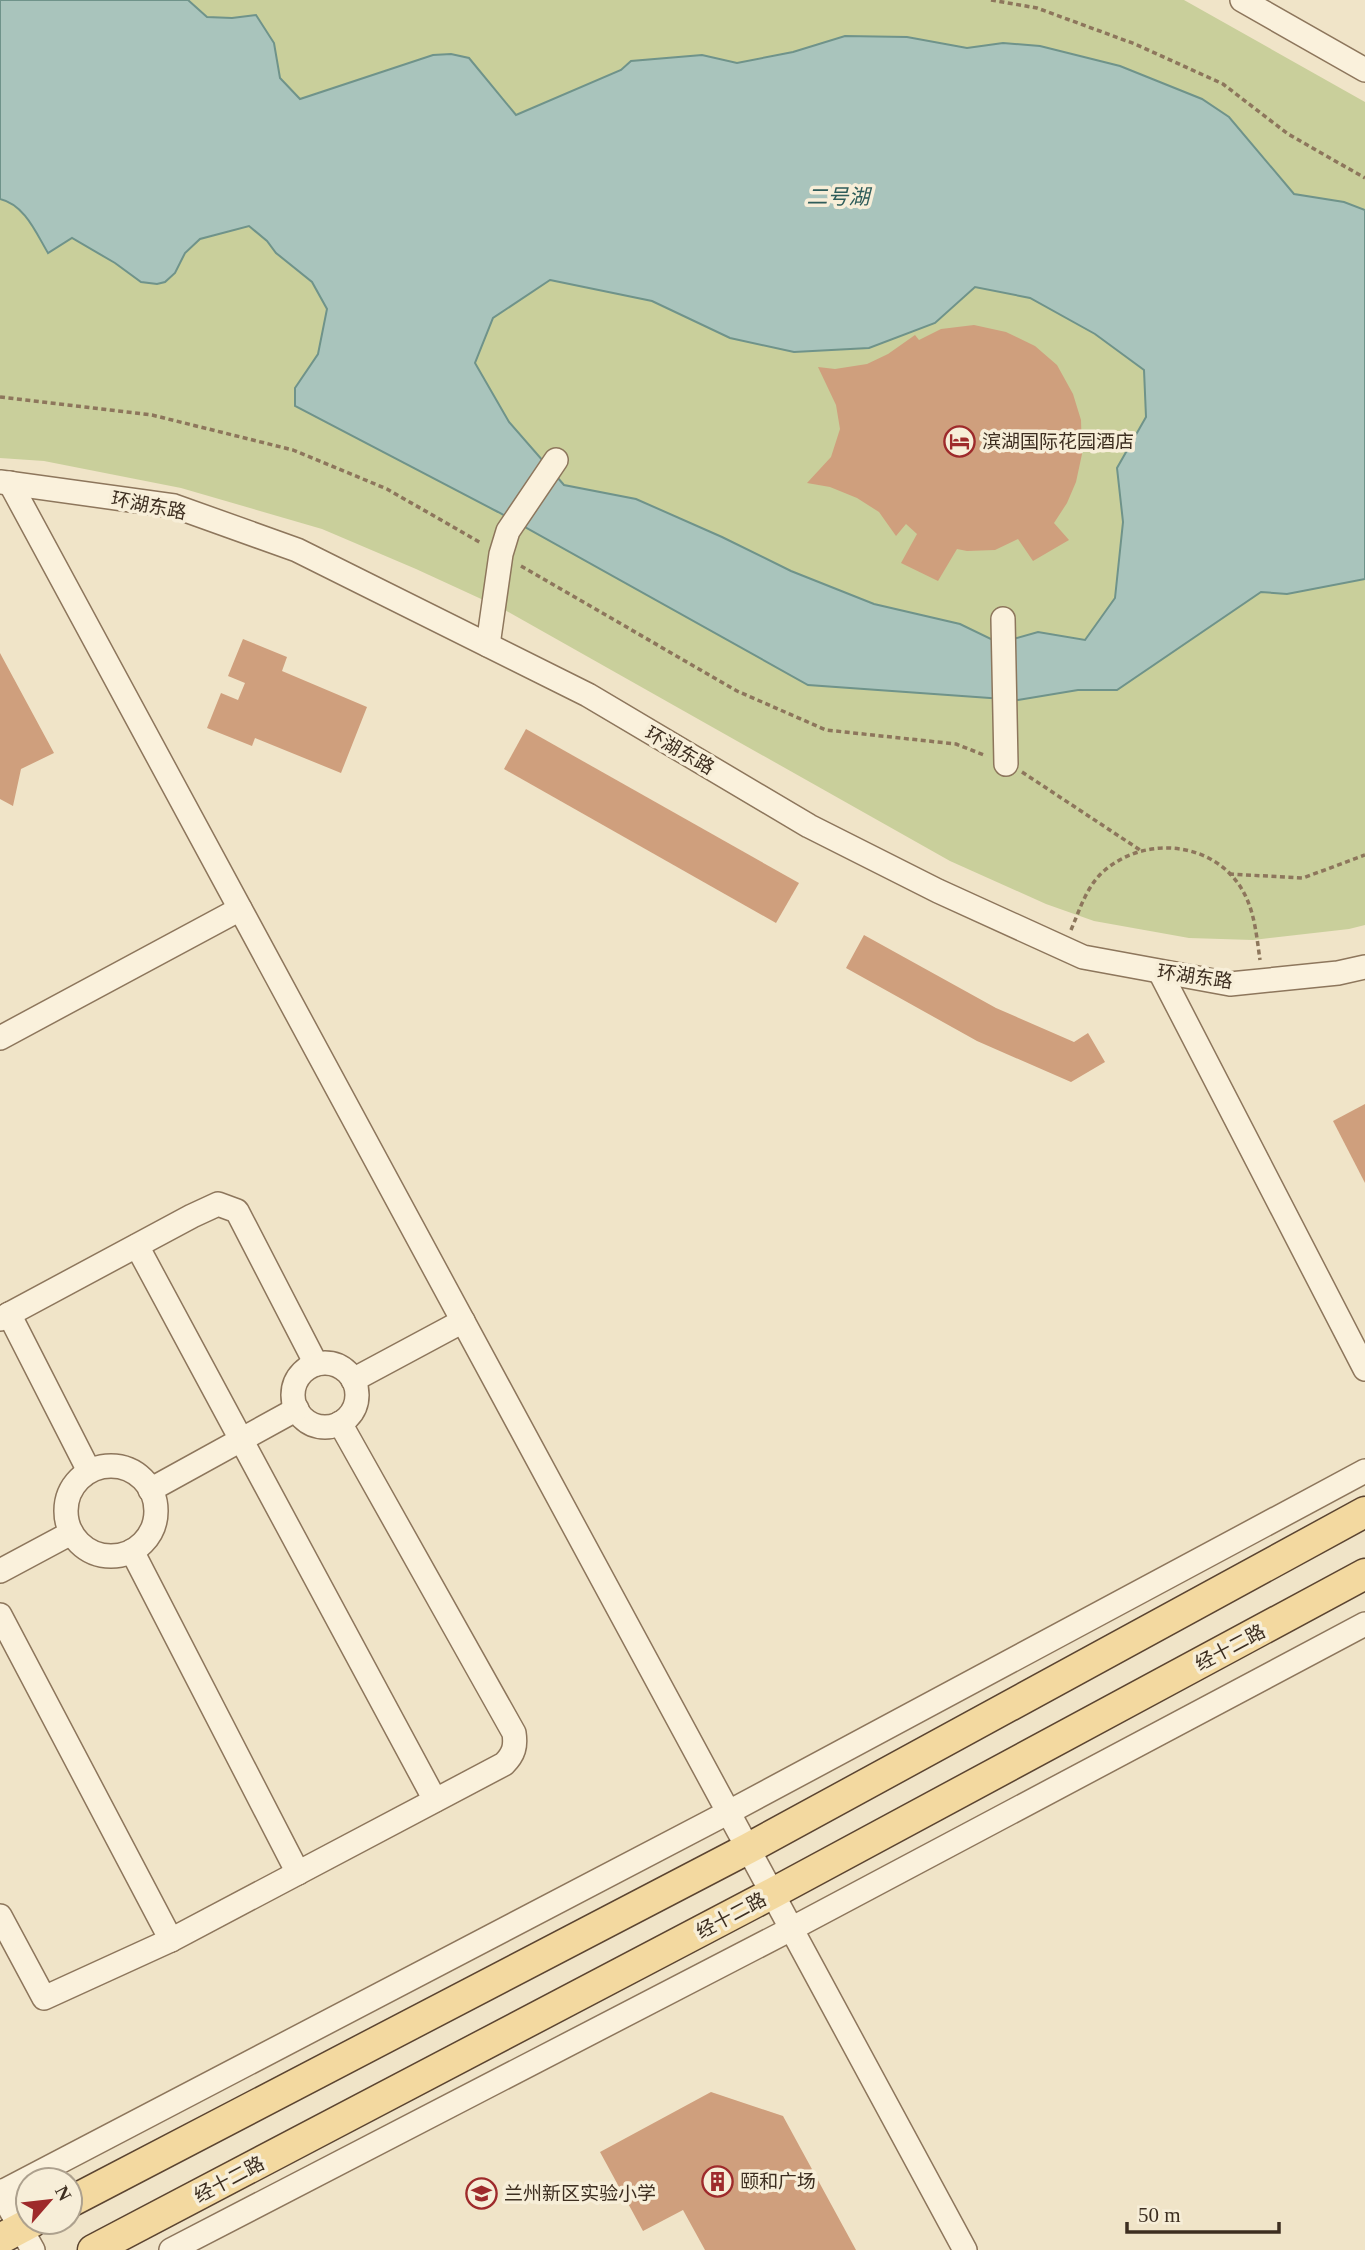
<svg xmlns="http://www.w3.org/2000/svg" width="1365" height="2250" font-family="'Times New Roman','Noto Sans SC',serif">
  <rect width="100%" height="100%" fill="#f0e4c8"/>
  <polygon fill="#c9cf9b" points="0,0 1184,0 1365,102 1365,925 1349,929 1253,940 1189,938 1094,921 1046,904 950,861 503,609 416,569 322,529 181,488 44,461 0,458"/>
  <path fill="#a9c4bc" stroke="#6f938a" stroke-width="2" fill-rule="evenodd" d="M0,0H188L207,17L232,18L256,15L274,43L280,78L300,99L433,55L451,54L469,58L516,115L621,70L631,61L702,55L737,63L793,52L845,36L907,37L967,48L1003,43L1040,46L1120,66L1202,99L1229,117L1294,194L1344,202L1365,210V579L1287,594L1261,592L1117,690H1078L1018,700L808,685L498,512L295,406V388L318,354L327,309L312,282L276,253L267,241L249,226L200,239L185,253L175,273L165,282L157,284L141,282L115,263L72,238L48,253C36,233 25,205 0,199ZM550,280L652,301L730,338L794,352L869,348L935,323L975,287L1030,298L1095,334L1144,370L1146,417L1117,468L1123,522L1115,598L1085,640L1038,632L999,643L960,624L874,604L791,571L722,537L636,499L564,485L509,422L475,363L493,318Z"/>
  <g fill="#cf9f7d">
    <polygon points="974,325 1006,332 1035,346 1057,365 1073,394 1081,420 1082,454 1076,482 1067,503 1054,523 1069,540 1033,561 1018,539 995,550 967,551 957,549 938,581 901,563 917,534 906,524 896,536 879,512 857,498 830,487 807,483 831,457 840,429 836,405 818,367 835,369 867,364 888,354 915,335 919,340 941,329"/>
    <polygon points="243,639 287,657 282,671 367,707 341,773 255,738 252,746 207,728 221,693 238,700 245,683 228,676"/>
    <polygon points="0,653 54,753 21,769 13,806 0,799"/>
    <polygon points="526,729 799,883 776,923 504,769"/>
    <polygon points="864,935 996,1008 1074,1042 1088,1033 1105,1062 1071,1082 977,1041 846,968"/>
    <polygon points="1365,1104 1365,1183 1333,1121"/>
    <polygon points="711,2092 783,2116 856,2250 705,2250 683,2210 643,2231 600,2152"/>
  </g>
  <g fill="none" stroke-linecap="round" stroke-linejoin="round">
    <defs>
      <g id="minor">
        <polyline points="1242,0 1365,70"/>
        <polyline points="0,482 174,506 297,550 588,695 809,826 938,891 1083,957 1230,984 1338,973 1365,967"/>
        <polyline points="10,483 965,2250"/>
        <polyline points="1003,619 1006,764"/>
        <polyline points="488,645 501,554 508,531 556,460"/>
        <polyline points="1160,972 1365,1369"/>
        <polyline points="0,1038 240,909"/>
        <polyline points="137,1246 435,1800"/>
        <polyline points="9,1314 89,1471"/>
        <polyline points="0,1319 192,1216 218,1204 237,1211 316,1364"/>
        <circle cx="325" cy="1395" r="32"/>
        <polyline points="353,1380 463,1321"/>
        <circle cx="111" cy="1511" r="45"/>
        <polyline points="150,1490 297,1409"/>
        <polyline points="132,1551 298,1873"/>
        <polyline points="0,1571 71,1533"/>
        <polyline points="0,1615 171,1940"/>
        <path d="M0,1916L44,1998L171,1940L504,1764C514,1754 516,1746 514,1733L340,1423"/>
        <polyline points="0,2191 33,2250"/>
        <polyline points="0,2193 729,1812 1365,1471"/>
        <polyline points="171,2250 791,1929 1365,1624"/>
      </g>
      <g id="major">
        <polyline points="70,2202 749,1848 1365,1512"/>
        <polyline points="0,2239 32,2222"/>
        <polyline points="93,2250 773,1893 1365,1574"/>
      </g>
    </defs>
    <use href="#minor" stroke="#8d765c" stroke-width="26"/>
    <use href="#major" stroke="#5b4430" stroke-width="33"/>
    <g stroke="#8d765c" stroke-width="3.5" stroke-dasharray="5 3.5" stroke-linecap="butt">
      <polyline points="991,0 1037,8 1135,44 1223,84 1288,134 1365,178"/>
      <polyline points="0,397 152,415 293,450 387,489 481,543"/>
      <polyline points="521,566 737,691 826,730 956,744 984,755"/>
      <polyline points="1022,772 1140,850"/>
      <polyline points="1229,874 1303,878 1365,855"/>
      <path d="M1071,930C1080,909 1087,885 1105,870C1149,833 1221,843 1246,897C1255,916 1257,939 1260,960"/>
    </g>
    <use href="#minor" stroke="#faf1dc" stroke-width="23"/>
    <use href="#major" stroke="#f3d9a0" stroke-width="30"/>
  </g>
  <defs>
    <symbol id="hotel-ring" viewBox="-11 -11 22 22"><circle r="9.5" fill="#f7eed8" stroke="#9e2a2b" stroke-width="1.5"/><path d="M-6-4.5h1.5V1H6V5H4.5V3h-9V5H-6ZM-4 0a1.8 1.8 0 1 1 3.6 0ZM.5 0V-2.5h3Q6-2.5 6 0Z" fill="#9e2a2b"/></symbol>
    <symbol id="building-ring" viewBox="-11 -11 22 22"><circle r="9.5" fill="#f7eed8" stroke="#9e2a2b" stroke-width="1.5"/><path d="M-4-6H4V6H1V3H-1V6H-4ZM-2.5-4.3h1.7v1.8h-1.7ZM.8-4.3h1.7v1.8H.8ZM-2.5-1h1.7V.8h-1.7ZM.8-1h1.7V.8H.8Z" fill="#9e2a2b"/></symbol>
    <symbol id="school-ring" viewBox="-11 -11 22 22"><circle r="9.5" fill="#f7eed8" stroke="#9e2a2b" stroke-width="1.5"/><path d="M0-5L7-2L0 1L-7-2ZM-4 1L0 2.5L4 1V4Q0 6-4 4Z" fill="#9e2a2b"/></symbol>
  </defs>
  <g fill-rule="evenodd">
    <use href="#hotel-ring" x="942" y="424" width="35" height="35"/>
    <use href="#building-ring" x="700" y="2164" width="35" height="35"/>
    <use href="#school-ring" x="464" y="2176" width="35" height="35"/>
  </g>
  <g text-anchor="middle" stroke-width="7" stroke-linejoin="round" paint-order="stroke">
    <g font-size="19" fill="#3d2e20" stroke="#f7eed8" text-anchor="start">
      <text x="982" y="448">滨湖国际花园酒店</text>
      <text x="740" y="2188">颐和广场</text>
      <text x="504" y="2200">兰州新区实验小学</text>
    </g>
    <g font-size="19" fill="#3d2e20" stroke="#f7eed8">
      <text transform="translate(149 505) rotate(11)" y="7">环湖东路</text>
      <text transform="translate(680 750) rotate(30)" y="7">环湖东路</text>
      <text transform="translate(1195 976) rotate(8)" y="7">环湖东路</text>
      <text transform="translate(1230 1647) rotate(-28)" y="7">经十二路</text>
      <text transform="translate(731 1915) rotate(-28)" y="7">经十二路</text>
      <text transform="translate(229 2179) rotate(-28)" y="7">经十二路</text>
    </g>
    <g font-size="21" font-style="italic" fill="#2f5d5a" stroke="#f7eed8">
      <text x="838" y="204">二号湖</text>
    </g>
  </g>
  <g transform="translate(49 2201) rotate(62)"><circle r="33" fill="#f7eed8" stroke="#ada18e" stroke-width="2"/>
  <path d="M0-5L12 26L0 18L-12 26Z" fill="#9e2a2b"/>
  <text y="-10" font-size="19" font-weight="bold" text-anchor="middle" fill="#3d2e20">N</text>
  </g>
  <path d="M1127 2222v10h152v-10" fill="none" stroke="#3d2e20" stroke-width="3.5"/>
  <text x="1138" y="2222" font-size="21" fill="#3d2e20" stroke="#f7eed8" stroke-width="5" paint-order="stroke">50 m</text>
</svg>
